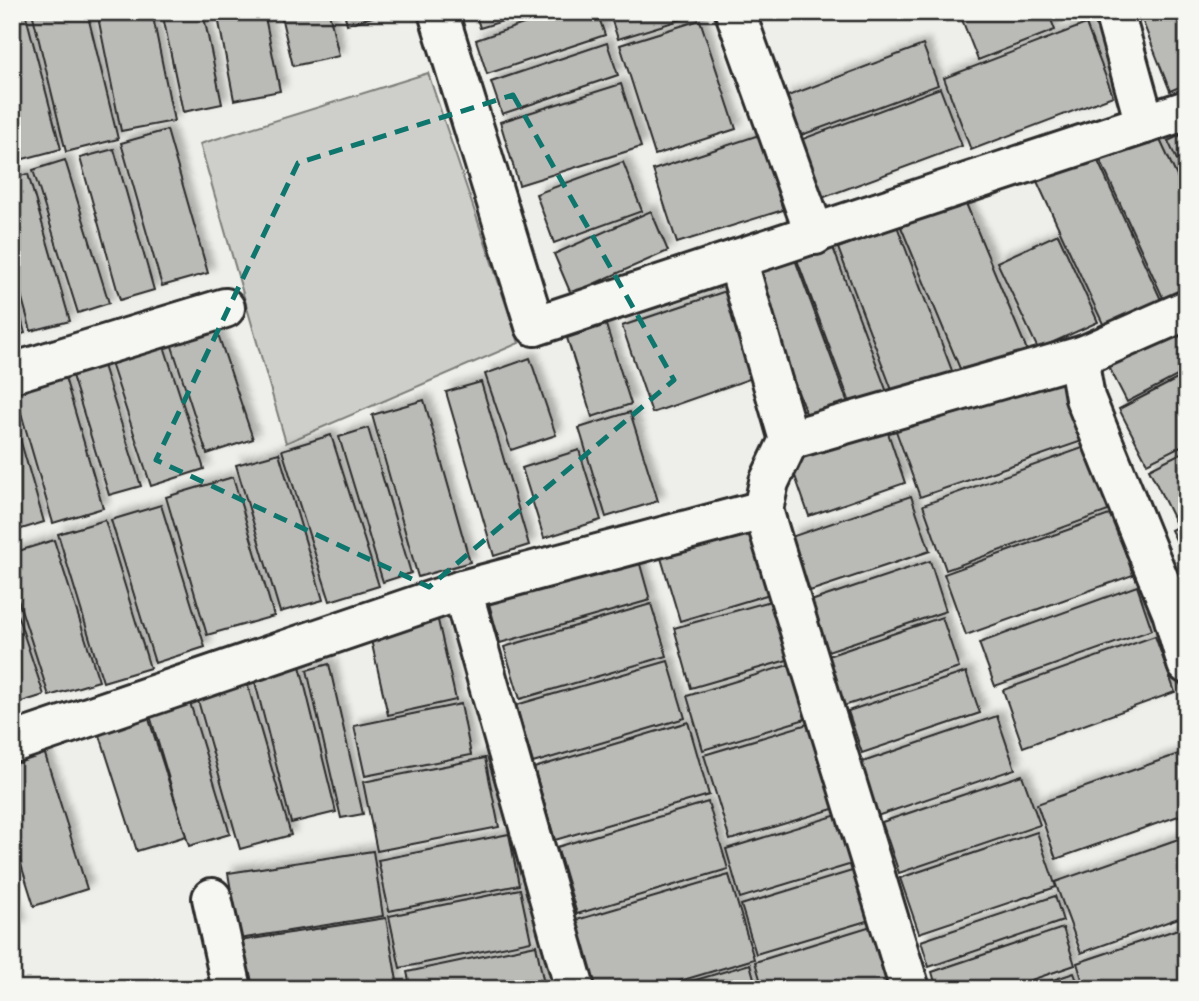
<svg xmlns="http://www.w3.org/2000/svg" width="1199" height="1001" font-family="Sriracha,sans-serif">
  <defs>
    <filter id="shadow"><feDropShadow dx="6" dy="-6" stdDeviation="3.5" flood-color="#0004"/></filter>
  </defs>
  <rect width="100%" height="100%" fill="#eeeeea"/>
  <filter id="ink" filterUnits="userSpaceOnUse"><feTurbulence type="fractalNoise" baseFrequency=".0143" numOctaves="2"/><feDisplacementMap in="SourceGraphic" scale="14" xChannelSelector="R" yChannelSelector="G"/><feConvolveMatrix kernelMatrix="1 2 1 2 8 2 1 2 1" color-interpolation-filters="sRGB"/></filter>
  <g filter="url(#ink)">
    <polygon fill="#cececa" stroke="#7c7c7a" stroke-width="2" points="428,73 519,343 286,443 200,144"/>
    <g fill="#babab7" stroke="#2b2b2b" stroke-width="2" filter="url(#shadow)">
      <polygon points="12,12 25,12 61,149 12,162"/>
      <polygon points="32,12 87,12 118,139 66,152"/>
      <polygon points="97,12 152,12 174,121 121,131"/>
      <polygon points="162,12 203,12 222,104 183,112"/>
      <polygon points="217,12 264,12 280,91 234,100"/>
      <polygon points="280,12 329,12 339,56 293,66"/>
      <polygon points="344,12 391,12 347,24"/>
      <polygon points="475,12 532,12 480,28"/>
      <polygon points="559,12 597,12 605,35 487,74 476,40"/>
      <polygon points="609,12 706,12 618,39"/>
      <polygon points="959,12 1048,12 1055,30 978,60"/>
      <polygon points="1139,12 1187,12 1187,84 1170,91"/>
      <polygon points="700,20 736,129 655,155 620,45"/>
      <polygon points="1086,24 1113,96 971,150 944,78"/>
      <polygon points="607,43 618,75 502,114 491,82"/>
      <polygon points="923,45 938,85 799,136 785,97"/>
      <polygon points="621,84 641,147 519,185 500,122"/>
      <polygon points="940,88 962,146 822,198 800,140"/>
      <polygon points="1154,127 1187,198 1187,303 1169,311 1097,153"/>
      <polygon points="167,130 208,273 162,286 121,143"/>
      <polygon points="1187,132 1187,181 1168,141"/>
      <polygon points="759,135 783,210 677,243 653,170"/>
      <polygon points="114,149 154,290 120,300 80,158"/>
      <polygon points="1093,150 1167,313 1110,339 1035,177"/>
      <polygon points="65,160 109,303 78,313 33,170"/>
      <polygon points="623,162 642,211 554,243 536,194"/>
      <polygon points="28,174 70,321 31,331 12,262 12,178"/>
      <polygon points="965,201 1027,350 963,376 901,227"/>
      <polygon points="651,211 668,251 571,294 554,254"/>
      <polygon points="897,226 954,376 895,398 838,248"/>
      <polygon points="1058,234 1098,322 1038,349 997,262"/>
      <polygon points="832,245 891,403 855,416 796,257"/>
      <polygon points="793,254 852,414 812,429 752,269"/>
      <polygon points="12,286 25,333 12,337"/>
      <polygon points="732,289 761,375 652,413 622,326"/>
      <polygon points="213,319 253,439 207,454 168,334"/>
      <polygon points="1187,322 1187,371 1127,402 1107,363"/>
      <polygon points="606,325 631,404 592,417 567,338"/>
      <polygon points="163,343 204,469 151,486 110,360"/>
      <polygon points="100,356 141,486 109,495 69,366"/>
      <polygon points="530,358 556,435 511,450 485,374"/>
      <polygon points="62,367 103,508 53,523 12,382"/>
      <polygon points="1062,368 1088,439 920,497 892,420"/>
      <polygon points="1187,374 1187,443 1147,463 1119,409"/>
      <polygon points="481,382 529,545 494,556 446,392"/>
      <polygon points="424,400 470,562 418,577 372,415"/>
      <polygon points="12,411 44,522 12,532"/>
      <polygon points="630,412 658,501 606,517 579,428"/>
      <polygon points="884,421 905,483 809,516 787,453"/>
      <polygon points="368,428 411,573 383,582 339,437"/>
      <polygon points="331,435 379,586 330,601 282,450"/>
      <polygon points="1088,446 1111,510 946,570 923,505"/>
      <polygon points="579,450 601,520 544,538 522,468"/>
      <polygon points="1187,450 1187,519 1176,524 1149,469"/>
      <polygon points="279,453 323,600 280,612 236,465"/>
      <polygon points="233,477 274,616 207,635 166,497"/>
      <polygon points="911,496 930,551 810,591 791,537"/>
      <polygon points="161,505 205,647 155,663 111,520"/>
      <polygon points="1112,514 1133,575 966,635 944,574"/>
      <polygon points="105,520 150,668 103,682 58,534"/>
      <polygon points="1187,522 1187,562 1171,530"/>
      <polygon points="755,531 773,593 680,621 661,558"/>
      <polygon points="54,540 99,681 49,696 12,581 12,553"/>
      <polygon points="636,550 650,600 500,643 486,593"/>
      <polygon points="930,561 946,611 828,651 811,601"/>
      <polygon points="1137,586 1152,630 995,686 979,643"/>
      <polygon points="12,599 44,695 12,705"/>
      <polygon points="778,599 794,658 691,688 674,628"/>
      <polygon points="651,604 667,656 520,699 504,647"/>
      <polygon points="437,616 456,700 388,715 369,631"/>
      <polygon points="942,617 959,668 844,706 828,656"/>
      <polygon points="1155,636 1175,692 1023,747 1003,690"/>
      <polygon points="668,661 685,718 533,763 516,705"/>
      <polygon points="795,663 812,717 703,750 687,696"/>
      <polygon points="329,664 363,814 341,818 307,670"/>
      <polygon points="300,666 336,812 291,823 254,678"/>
      <polygon points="966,672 980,713 862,753 848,711"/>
      <polygon points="245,676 291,835 240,849 195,690"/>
      <polygon points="188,696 230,834 189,846 148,709"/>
      <polygon points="461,704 471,755 365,776 354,726"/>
      <polygon points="147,713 186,836 137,851 98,729"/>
      <polygon points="997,716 1015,769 877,816 860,763"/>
      <polygon points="688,722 709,795 555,840 534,768"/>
      <polygon points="811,723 836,808 730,840 704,755"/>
      <polygon points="43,748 87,889 34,906 12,836 12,757"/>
      <polygon points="1187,751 1187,813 1056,859 1037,804"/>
      <polygon points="485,758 499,827 377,851 363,782"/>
      <polygon points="1022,775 1040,825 899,873 882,822"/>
      <polygon points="708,802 728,869 577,914 557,847"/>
      <polygon points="847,812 862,861 740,898 726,849"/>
      <polygon points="1037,832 1056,887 919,933 900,878"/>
      <polygon points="509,834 519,885 389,911 378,860"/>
      <polygon points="1187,836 1187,915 1081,953 1055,882"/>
      <polygon points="373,851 383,916 239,939 228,873"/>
      <polygon points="865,867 880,917 756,954 741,905"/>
      <polygon points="729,875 754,959 653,989 590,989 570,922"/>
      <polygon points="520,889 531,941 400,968 389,916"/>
      <polygon points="1055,896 1063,921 929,967 921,941"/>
      <polygon points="12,903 20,925 12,927"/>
      <polygon points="386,918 397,981 347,989 246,989 239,941"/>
      <polygon points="881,923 899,980 868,989 763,989 755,962"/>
      <polygon points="1187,926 1187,989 1085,989 1077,963"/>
      <polygon points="1063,928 1075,965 1005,989 937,989 932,972"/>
      <polygon points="536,945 545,989 411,989 407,972"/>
      <polygon points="750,964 757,989 665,989"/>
      <polygon points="1074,973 1080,989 1026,989"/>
      <polygon points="403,984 404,989 375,989"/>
    </g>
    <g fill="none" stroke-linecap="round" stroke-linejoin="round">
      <defs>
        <g id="minor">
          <polyline points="438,12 535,326 1187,110"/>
          <polyline points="735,12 815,235"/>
          <polyline points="1114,12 1145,124"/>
          <polyline points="737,259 789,440 769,482 763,510 910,989"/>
          <polyline points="1085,355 1080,369 1085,398 1172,612 1187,664"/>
          <polyline points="12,373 225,308"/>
          <polyline points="789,440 1085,355 1187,310"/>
          <polyline points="462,590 575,989"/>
          <polyline points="12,743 462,590 763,510"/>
          <polyline points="212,898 232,989"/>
        </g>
      </defs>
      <use href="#minor" stroke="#2b2b2b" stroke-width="44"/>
      <use href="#minor" stroke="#f6f6f2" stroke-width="38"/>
    </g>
  </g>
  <path fill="none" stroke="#0f766e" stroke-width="5" stroke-dasharray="14 9" stroke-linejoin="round" d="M513,95L674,380L429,587L156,460L298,163Z"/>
  <rect width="1199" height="1001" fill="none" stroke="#f6f6f2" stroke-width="42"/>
  <rect x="21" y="21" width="1157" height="959" fill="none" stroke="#2b2b2b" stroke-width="2.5" filter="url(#ink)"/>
</svg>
